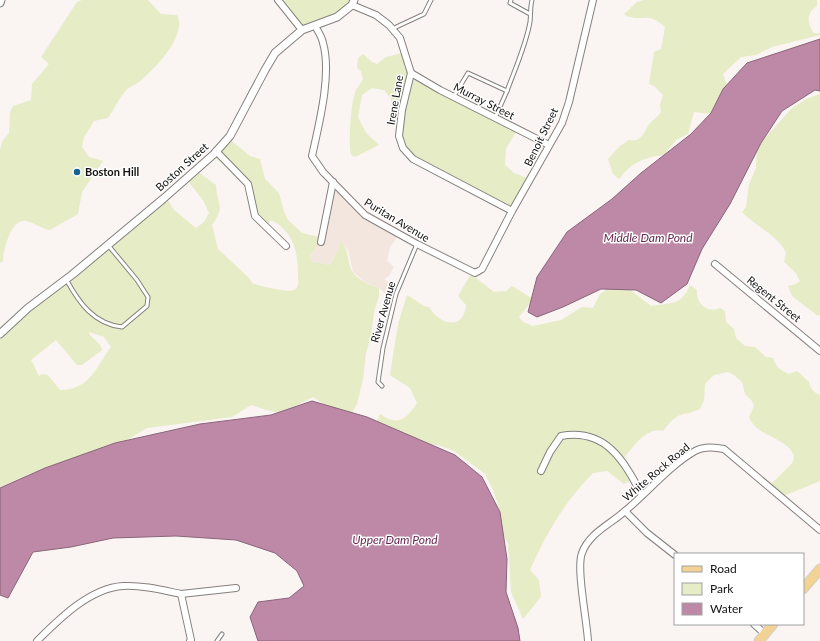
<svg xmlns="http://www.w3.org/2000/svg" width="820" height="641" font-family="Lato,sans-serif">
  <rect width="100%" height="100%" fill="#faf4f2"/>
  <polygon fill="#f3e6df" points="333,185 354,206 398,235 390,248 387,261 394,267 389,276 384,279 392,284 391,293 387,295 379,288 365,282 353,272 348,250 341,242 339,252 333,258 330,265 313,262 309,258 320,243"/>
  <g fill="#e6ecc6" fill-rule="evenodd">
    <path d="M82,0H148L161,14L177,15C188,35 154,70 140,81C135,85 128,87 125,92C118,99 114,110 108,118L94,121L84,137L82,147L89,157L103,161L82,192L78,214L50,230C42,229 35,223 26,221C11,218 3,251 3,261L0,263V150L2,142L9,133L10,112L13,106L31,100L32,84L49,64L41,57L77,2Z"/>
    <polygon points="277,0 353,0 347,9 305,29"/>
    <path d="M644,0H817V6C806,12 807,24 814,33H820V35L772,47L756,55L741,57L723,74L728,88L711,114L694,112L688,134L676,140L664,155C645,157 630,163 619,179L613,174L608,159L620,146L629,140C642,143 644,131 650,123C653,120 657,118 661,112L660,105L663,95L654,86L649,84L654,52L661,49L665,27C647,11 644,22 626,16L624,14L637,2Z"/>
    <path d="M402,53L411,74L517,130L506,149L505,165L514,173L530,179L510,210L434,171L403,147L400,120L391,117V99L384,90L372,88L362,95L358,117L366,133L379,145L355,157L351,155C348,144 351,100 356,90C358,86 361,83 363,80L361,71L357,68L358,58L363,54L372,62L377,64L386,57Z"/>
    <path d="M820,94V315L818,316L792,296L788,286L796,284L800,281L796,273L784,262L786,253C779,236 755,226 742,212L746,207L749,184L756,168L757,147L791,109L806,99Z"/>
    <path d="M228,138L250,156L260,159L265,179L279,193L284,212L288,220L302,233L320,237V243L310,256L313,262L330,265C335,253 338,255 341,241C350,253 346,259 352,271C357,280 370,285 379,288V296L374,312L371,336L366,353L363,379L357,404L350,416L335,412L313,397C301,402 289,412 277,412C269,412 259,407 251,405L232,417L147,428L124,442L110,447L29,474L3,486H0V333L165,196L174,210L196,228L204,222L209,213L203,200L186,179L197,171L216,185C217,207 226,204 212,225L218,249L249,278L252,283C258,286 289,293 294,290C300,287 298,279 298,274C298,251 293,231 271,220L268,224L254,210L242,180L212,155ZM89,332L104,337L111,347C96,367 90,390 60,390L48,375L42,374L39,376L31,360L56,340L77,365H82L102,350L100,345L89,334Z"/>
    <path d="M472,272L476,278L494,292L506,291L512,286L533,299L519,317L523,322L533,326L561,320L582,307L593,308L600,294L620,282L651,306C671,303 682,305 690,285L697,290C695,303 708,314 720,308L725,311L726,322L734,329L736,338L745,346L755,347L766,357L773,358C776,367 781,371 789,374L797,371L809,382C809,387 815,394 820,395V481L781,497L768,487L793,462L794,455C783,435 758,438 749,417L754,406L752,401L745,394L742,382L734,375L728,372L714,375L705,384L704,400L700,409C679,418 680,409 663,431C646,426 632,449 622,460L633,480L624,484L607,471L593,473C565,501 546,534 530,570L539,580L541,597L523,619L511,592L508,544L500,528L499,507L493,490L485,474L454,451L438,445L411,442L375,424L380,414C399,427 406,419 417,403L410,388L390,375L398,324L407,295L424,306L429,307C439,325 464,331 466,305L458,296Z"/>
  </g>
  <g fill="#bd89a7" stroke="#8a657a">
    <polygon points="820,39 820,91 815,90 782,111 761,143 730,204 702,249 687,284 661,303 636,290 601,289 563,307 537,317 528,312 537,277 567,232 612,199 641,173 691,134 711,113 723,89 747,63"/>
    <polygon points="312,401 367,417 455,455 482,477 500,512 507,559 506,592 518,628 520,641 258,641 250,617 258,602 289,598 304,586 297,571 275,553 236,540 176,536 113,538 71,547 33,552 8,598 0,595 0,488 45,468 115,443 200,424 271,415"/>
  </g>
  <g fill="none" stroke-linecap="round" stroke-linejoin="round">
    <defs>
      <g id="service">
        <polyline points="511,0 510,3 530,14"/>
        <polyline points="392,29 424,14 431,0"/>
        <path d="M454,96L468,73L507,91C515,69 526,45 530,22C531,14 530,8 532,0"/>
        <polyline points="495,118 507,91"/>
        <path d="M66,279C79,303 94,324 122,327L147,306L148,297L137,280L108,245"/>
        <polyline points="382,386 378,382 383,348 396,294 417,244"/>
        <polyline points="217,641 222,634"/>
      </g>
      <g id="minor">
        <polyline points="278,0 302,30"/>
        <polyline points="352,5 376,15 389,25 400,38 411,73 402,110 399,136 403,148 413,159 512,211"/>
        <path d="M315,26C318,31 322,37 323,43C332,74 319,124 312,156L323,172L365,215L417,244L475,273L482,269L512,211L562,123L569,102L593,0"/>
        <polyline points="411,73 440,90 549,145"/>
        <polyline points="216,151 248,184 255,216 286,246"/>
        <polyline points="321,242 333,182"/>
        <polyline points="715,264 820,351"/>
        <path d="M541,471L550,452L561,436C606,428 624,461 642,495"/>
        <polyline points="625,511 647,533 675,555"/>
        <polyline points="181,594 236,588"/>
        <polyline points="754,624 765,634"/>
        <path d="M37,641C59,619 90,588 123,586C142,585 162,590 181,594L191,640L190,641"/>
        <path d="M588,641C587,621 576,568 582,553C589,533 611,524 625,511C648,492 669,466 695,451C704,446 715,447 724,449L820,530"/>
      </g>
      <g id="tertiary">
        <polyline points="0,3 1,0"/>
        <polyline points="0,334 28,308 73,274 163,199 214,154 230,136 265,70 275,53 302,30 337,17 352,5 354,0"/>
      </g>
      <g id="primary">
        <polyline points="803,589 820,569"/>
        <polyline points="759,641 773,624"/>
      </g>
    </defs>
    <use href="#service" stroke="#85807e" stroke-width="5"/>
    <use href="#minor" stroke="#85807e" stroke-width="8"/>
    <use href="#tertiary" stroke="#85807e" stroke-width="9"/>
    <use href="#primary" stroke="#d0d0cf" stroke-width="11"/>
    <use href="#service" stroke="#fff" stroke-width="3"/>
    <use href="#minor" stroke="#fff" stroke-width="6"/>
    <use href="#tertiary" stroke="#fff" stroke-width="7"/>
    <use href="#primary" stroke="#f2d394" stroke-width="9"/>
  </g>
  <circle fill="#176194" stroke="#fff" stroke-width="1.5" cx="77" cy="172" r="4"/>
  <g text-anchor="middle" stroke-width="3" stroke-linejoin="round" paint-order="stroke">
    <g font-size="11" fill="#141211" stroke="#fff">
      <text transform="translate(395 100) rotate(-80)" y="4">Irene Lane</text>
      <text transform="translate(484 101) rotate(27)" y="4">Murray Street</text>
      <text transform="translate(541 137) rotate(-64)" y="4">Benoit Street</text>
      <text transform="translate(182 167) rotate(-42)" y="4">Boston Street</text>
      <text transform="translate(397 220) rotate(31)" y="4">Puritan Avenue</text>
      <text transform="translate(774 299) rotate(39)" y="4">Regent Street</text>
      <text transform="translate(383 312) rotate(-74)" y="4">River Avenue</text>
      <text transform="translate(656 472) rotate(-40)" y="4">White Rock Road</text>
    </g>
    <g font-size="11" font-weight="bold" fill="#141211" stroke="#fff" text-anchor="start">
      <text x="85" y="176">Boston Hill</text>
    </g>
    <g font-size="12" font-style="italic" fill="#672751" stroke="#fff">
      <text x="648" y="242">Middle Dam Pond</text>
      <text x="395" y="544">Upper Dam Pond</text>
    </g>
  </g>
  <rect x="674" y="553" width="130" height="72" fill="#ffffff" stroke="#a1a0a0"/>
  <rect x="682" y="566" width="20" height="6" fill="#f2d394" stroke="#a1a0a0"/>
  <text x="710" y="573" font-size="12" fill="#141211">Road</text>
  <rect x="682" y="583" width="20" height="12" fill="#e6ecc6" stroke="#a1a0a0"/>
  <text x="710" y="593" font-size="12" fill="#141211">Park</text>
  <rect x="682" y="603" width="20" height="12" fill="#bd89a7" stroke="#a1a0a0"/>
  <text x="710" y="613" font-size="12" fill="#141211">Water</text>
</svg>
